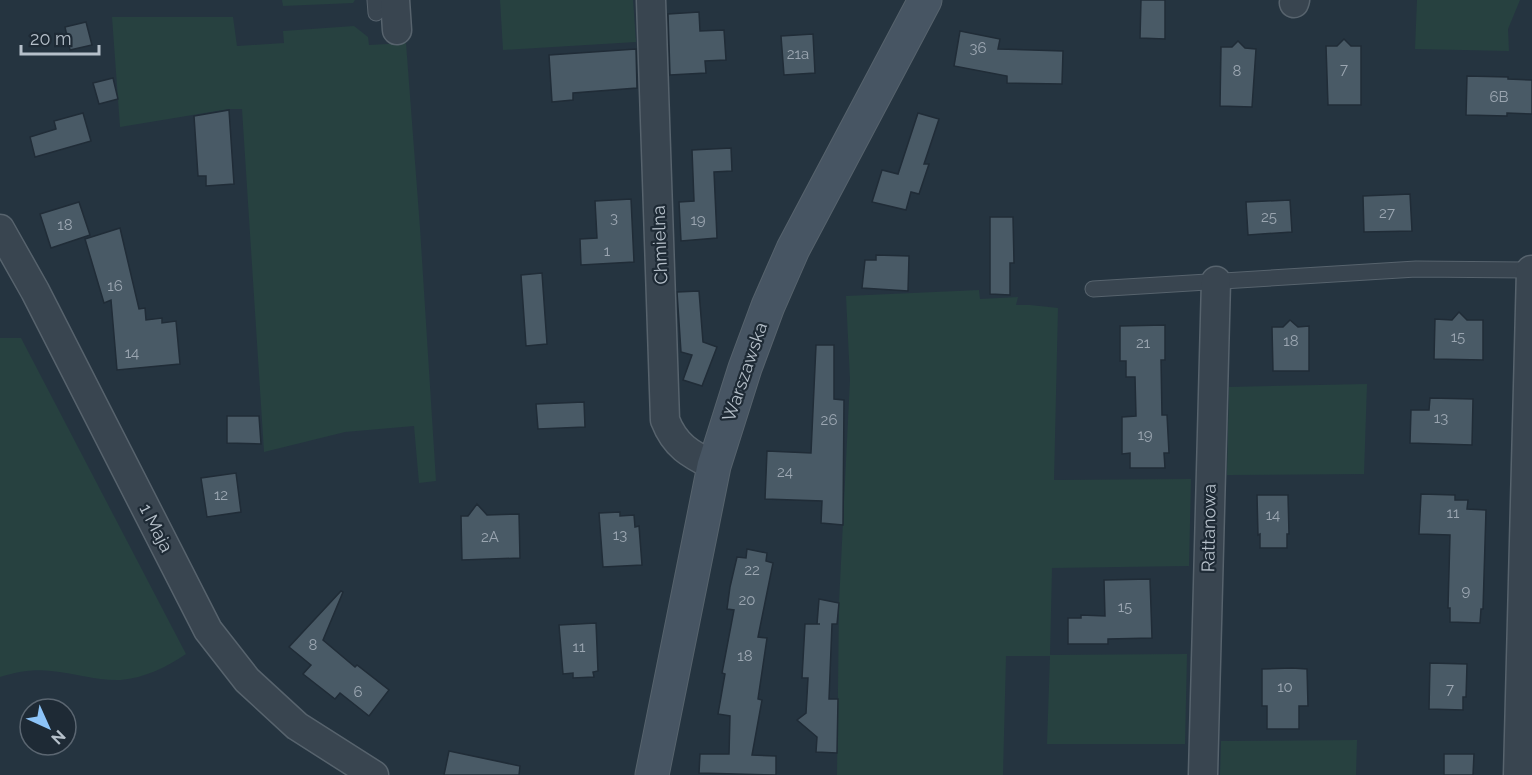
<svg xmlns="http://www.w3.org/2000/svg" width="1532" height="775" font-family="Raleway,sans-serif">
  <rect width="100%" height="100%" fill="#253440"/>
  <g fill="#274140">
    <polygon points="282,0 355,0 353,3 283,6"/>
    <polygon points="500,0 633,0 636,42 503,50"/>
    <polygon points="1417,0 1520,0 1508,29 1509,51 1415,49"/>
    <polygon points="112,17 233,17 237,46 284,43 283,31 354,26 368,37 369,45 406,43 420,228 436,481 419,483 414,426 345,432 264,452 242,109 229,109 120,127"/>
    <polygon points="979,290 980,299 1018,297 1016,305 1030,305 1058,308 1054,480 1191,479 1189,566 1052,568 1050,655 1187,654 1185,744 1047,744 1050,656 1006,656 1003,775 837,775 839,603 850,380 846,296"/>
    <path d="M0,338H21L186,654C167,667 144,678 121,680C97,681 75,673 51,671C33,669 17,672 0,677Z"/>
    <polygon points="1367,384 1364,474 1227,475 1229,387"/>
    <polygon points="1357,740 1356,775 1220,775 1221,741"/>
  </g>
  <g fill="#495a66" stroke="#202c37" stroke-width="1.5">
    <polygon points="1141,0 1165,0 1165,39 1140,38"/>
    <polygon points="699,12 700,31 724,30 726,60 705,61 706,73 670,75 668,14"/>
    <polygon points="86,22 92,45 70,50 65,27"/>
    <polygon points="960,31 1000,39 998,49 1063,51 1062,84 1007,83 1007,76 954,66"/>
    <polygon points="813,34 815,73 784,75 781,36"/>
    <polygon points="1344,39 1351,46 1361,46 1361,105 1328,105 1326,46 1337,46"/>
    <polygon points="1238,41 1245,48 1256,49 1252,107 1220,106 1221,47 1232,47"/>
    <polygon points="636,49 637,88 573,93 573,100 552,102 549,55"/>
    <polygon points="1467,76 1508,77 1508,79 1532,80 1532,114 1507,113 1507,116 1466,115"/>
    <polygon points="113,78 118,99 99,104 93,83"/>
    <polygon points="229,110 234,184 206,186 206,176 198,176 194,116"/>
    <polygon points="83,113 91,141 35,157 30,137 56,129 54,121"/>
    <polygon points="918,113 939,119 924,164 929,164 919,194 911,192 906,210 872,202 882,170 898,174"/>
    <polygon points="731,148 732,171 714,172 717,238 681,241 679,202 694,201 692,150"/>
    <polygon points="1410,194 1412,231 1364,232 1363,196"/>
    <polygon points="631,199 634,262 581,265 580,239 597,238 595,201"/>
    <polygon points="1290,200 1292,232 1248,235 1246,202"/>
    <polygon points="79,202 90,235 51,248 40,214"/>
    <polygon points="990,217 1013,217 1014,263 1010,263 1010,295 990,294"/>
    <polygon points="120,228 139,309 145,308 146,320 162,318 162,323 176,321 180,364 117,370 111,300 104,303 85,239"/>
    <polygon points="876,255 909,256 908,291 862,288 865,260 876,260"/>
    <polygon points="542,273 547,344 526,346 521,275"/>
    <polygon points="699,291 703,342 717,347 702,386 683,380 692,355 681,352 677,292"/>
    <polygon points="1459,312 1467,320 1483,320 1483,360 1434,359 1435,319 1452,320"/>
    <polygon points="1290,320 1298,327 1309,326 1309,371 1273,371 1272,327 1283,327"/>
    <polygon points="1165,325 1165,360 1161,360 1162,415 1167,415 1169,453 1164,453 1165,468 1130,468 1130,453 1122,454 1122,417 1136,416 1135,377 1126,377 1126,361 1120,361 1120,326"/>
    <polygon points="816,345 834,345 834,399 844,400 843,525 821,523 822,501 765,499 767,451 811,453"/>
    <polygon points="1430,398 1473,399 1472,445 1410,443 1411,410 1429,410"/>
    <polygon points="584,402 585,427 538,429 536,404"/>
    <polygon points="227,416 259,416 261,444 227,443"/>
    <polygon points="236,473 241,512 207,517 201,478"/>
    <polygon points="1421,494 1455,495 1455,500 1468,500 1467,509 1486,510 1483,609 1481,609 1480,623 1450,622 1450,608 1448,608 1450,535 1419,534"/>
    <polygon points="1257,495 1288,495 1289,534 1287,534 1287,548 1260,548 1260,534 1258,535"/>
    <polygon points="477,504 487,515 519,514 520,558 462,560 461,516 468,516"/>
    <polygon points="620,512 620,516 634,515 635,527 639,526 642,565 603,567 599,513"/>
    <polygon points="747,549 767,553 766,561 773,563 758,637 767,638 758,699 762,700 752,755 776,756 776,775 699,773 700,754 729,754 730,716 718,714 725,674 722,673 734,610 727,609 730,587 737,557 746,558"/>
    <polygon points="1150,579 1152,638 1108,639 1108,644 1068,644 1068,618 1081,618 1081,615 1105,616 1104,580"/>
    <polygon points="341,591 343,592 323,640 355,667 357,665 389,690 369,716 340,693 335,699 303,674 311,665 289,647"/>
    <polygon points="819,599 839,603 837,624 832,624 829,699 838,699 837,753 816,752 817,737 797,720 806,713 808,678 802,678 805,624 820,624 817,624"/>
    <polygon points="596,623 598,671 593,672 594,677 573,678 573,673 563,674 559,625"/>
    <polygon points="1430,663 1467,664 1466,697 1463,697 1463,710 1429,709"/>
    <polygon points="1292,668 1307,669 1308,706 1299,706 1299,729 1267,729 1267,706 1262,706 1262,669"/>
    <polygon points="449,751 520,766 519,775 444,775"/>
    <polygon points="1444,754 1474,754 1473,775 1444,775"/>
  </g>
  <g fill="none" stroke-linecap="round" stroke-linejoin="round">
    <defs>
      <g id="service">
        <polyline points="375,0 376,13"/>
        <polyline points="1093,289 1416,269 1532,270"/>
      </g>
      <g id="minor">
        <polyline points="395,0 397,30"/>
        <path d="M651,0L665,420C675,446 690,454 714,466"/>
        <polyline points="1294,3 1295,0"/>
        <polyline points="0,229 35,291 208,630 247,680 297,726 374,775"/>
        <polyline points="1203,775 1216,281"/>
        <polyline points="1518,775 1531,270"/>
      </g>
      <polyline id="secondary" points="652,775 714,466 745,368 768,306 793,249 925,0"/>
    </defs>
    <use href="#service" stroke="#57636d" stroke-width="17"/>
    <use href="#minor" stroke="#57636d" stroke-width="31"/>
    <use href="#secondary" stroke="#57636d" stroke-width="35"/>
    <use href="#service" stroke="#394550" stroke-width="15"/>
    <use href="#minor" stroke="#394550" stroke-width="28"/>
    <use href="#secondary" stroke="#475563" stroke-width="33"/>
  </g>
  <g text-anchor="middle" stroke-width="4.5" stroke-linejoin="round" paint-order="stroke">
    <g font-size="15" fill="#9ba6b1">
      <text x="978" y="53">36</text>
      <text x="798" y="59">21a</text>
      <text x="1344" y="74">7</text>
      <text x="1237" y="76">8</text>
      <text x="1499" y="102">6B</text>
      <text x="1387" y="218">27</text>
      <text x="1269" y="222">25</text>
      <text x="614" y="223">3</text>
      <text x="698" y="225">19</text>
      <text x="65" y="230">18</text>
      <text x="607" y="256">1</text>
      <text x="115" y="291">16</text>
      <text x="1458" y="342">15</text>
      <text x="1291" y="346">18</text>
      <text x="1143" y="348">21</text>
      <text x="132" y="358">14</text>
      <text x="1441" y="423">13</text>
      <text x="829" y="425">26</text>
      <text x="1145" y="440">19</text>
      <text x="785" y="477">24</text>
      <text x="221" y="500">12</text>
      <text x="1453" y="518">11</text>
      <text x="1273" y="520">14</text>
      <text x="620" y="540">13</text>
      <text x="490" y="542">2A</text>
      <text x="752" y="575">22</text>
      <text x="1466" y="596">9</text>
      <text x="747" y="605">20</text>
      <text x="1125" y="612">15</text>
      <text x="313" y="650">8</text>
      <text x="579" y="652">11</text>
      <text x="745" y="661">18</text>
      <text x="1285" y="692">10</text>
      <text x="1450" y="694">7</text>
      <text x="358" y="697">6</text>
    </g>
    <g font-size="18" fill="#b6c0ca" stroke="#1e2a35">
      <text transform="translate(660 245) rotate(-92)" y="6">Chmielna</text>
      <text transform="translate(745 372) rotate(-71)" y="6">Warszawska</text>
      <text transform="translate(156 528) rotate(63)" y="6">1 Maja</text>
      <text transform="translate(1209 528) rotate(-89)" y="6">Rattanowa</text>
    </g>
  </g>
  <g transform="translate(48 727) rotate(135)"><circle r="28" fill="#1e2a35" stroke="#5b6671" stroke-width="1.5"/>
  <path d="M0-4.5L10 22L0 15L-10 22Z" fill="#8dc4f8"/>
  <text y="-9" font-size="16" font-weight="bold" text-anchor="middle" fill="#b6c0ca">N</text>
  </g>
  <path d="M21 45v9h78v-9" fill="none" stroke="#b6c0ca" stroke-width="3"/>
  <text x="30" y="45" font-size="18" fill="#b6c0ca" stroke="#1e2a35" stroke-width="4.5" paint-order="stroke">20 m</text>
</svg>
